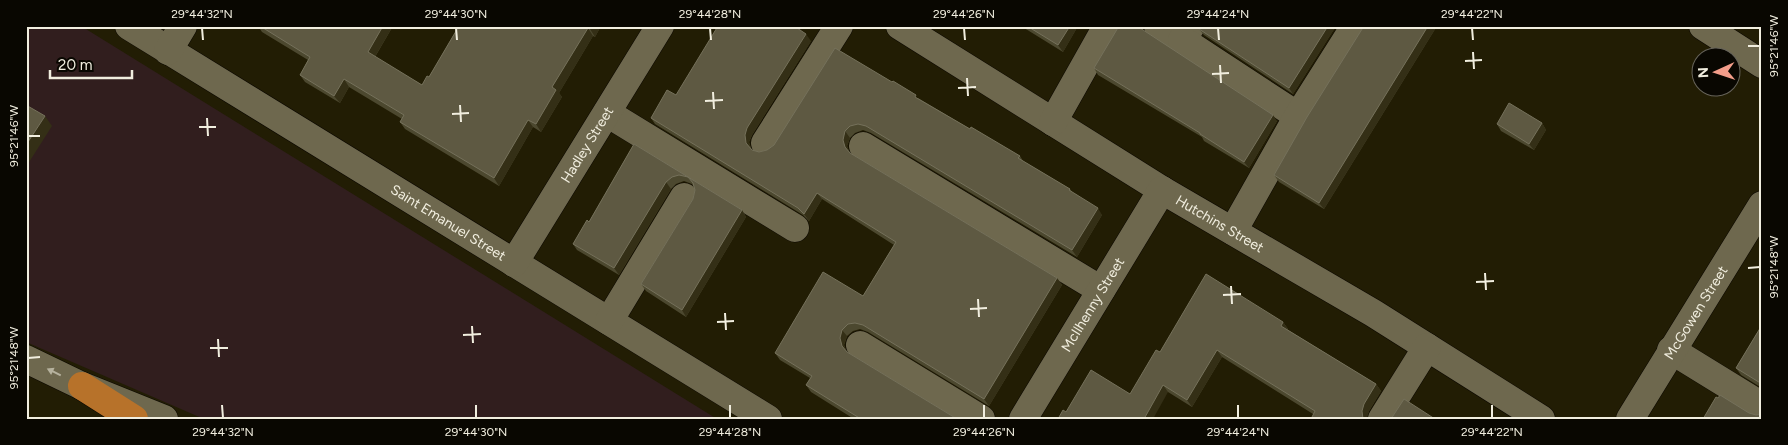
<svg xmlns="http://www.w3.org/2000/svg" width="1788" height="445" font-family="Figtree,sans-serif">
  <rect width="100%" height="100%" fill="#221d04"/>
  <polygon fill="#311e1e" points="26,26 81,26 717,419 204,419 26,342"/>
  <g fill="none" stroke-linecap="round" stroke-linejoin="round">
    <defs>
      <g id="minor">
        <path id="s1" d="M129,26L768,419"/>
        <path id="s2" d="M900,26L1162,190L1373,313L1541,419"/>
        <polyline points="1158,26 1182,40 1191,26"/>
        <polyline points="1703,26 1762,64"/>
        <polyline points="1182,40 1298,116"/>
        <polyline points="168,51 183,26"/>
        <polyline points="607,113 795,228"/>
        <polyline points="1053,122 1107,26"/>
        <polyline points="765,143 839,26"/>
        <polyline points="863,146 1101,290"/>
        <polyline points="1233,231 1298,116 1355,26"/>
        <path id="s3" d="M514,263L660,26"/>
        <polyline points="609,321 684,197"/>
        <polyline points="860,345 981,419"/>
        <polyline points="1671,350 1762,406"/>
        <polyline points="26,359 82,386 164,419"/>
        <path id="s4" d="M1023,419L1162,190"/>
        <polyline points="1382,419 1427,347"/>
        <path id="s5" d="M1630,419L1762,205"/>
      </g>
      <polyline id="highway" points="82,386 134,419"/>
    </defs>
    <use href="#minor" stroke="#0b0700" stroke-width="29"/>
    <use href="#highway" stroke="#0b0700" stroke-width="29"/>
    <use href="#minor" stroke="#6e684e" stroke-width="28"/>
    <use href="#highway" stroke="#b7722a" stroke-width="28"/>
  </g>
  <g fill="#4c482f">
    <polygon points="258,26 393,26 375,57 422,85 429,77 458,28 457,26 601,26 595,37 593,36 559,93 562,97 541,132 533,127 499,186 405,129 400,122 402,119 349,87 340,103 305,82 300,75 308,60 262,32"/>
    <polygon points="1021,26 1078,26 1063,52"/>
    <polygon points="1200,26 1336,26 1293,94 1204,35 1199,29"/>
    <polygon points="1364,26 1437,26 1324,209 1279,182 1274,175"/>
    <polygon points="811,41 752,135 749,142 751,148 752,150 759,152 767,150 918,98 970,129 1020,156 1023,161 1070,189 1073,193 1102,215 1077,257 871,133 863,130 855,133 850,138 847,146 849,151 850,153 1057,278 1062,285 989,406 868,332 860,329 853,331 847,336 844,345 846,350 847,352 957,419 854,419 811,392 806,385 810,378 780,360 775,353 863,296 894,245 822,199 809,221 803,215 655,124 651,118 676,95"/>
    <polygon points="1094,68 1277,121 1249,168 1204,141 1202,137 1098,75"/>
    <polygon points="1542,123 1546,130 1534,150 1501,131 1497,124"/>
    <polygon points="634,144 742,210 746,217 686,317 646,291 641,284 693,199 695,190 692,184 684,181 676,184 671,189 619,275 577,250 573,244 589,222"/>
    <polygon points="1283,322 1288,329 1288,330 1376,384 1381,391 1369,411 1366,418 1313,414 1222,357 1192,407 1168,392 1066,412 1130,394 1160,352"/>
    <polygon points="1762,325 1762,388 1741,375 1736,368"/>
  </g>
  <g fill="#342f16">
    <polygon points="383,26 393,26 373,60 368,52"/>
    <polygon points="592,26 601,26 595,37 590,29"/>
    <polygon points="1070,26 1078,26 1063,52 1058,45"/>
    <polygon points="1328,26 1336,26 1293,94 1289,88"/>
    <polygon points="1428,26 1437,26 1324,209 1319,203"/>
    <polygon points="588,28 593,36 559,93 562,97 541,132 536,124 552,87"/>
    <polygon points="806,34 811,41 752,135 749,142 751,150 746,143 745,135 747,128"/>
    <polygon points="344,79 349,87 340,103 334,96"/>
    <polygon points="1273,115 1277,121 1249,168 1244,162"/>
    <polygon points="45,116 52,126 26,167 26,145"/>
    <polygon points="528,120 533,127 499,186 494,178"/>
    <polygon points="1542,123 1546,130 1534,150 1529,144"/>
    <polygon points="845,131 850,138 847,146 850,154 845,147 843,140"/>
    <polygon points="666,182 671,189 619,275 614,268"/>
    <polygon points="817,193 822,199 809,221 804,214"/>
    <polygon points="1098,208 1102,215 1077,257 1072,250"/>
    <polygon points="742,210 746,217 686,317 682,310"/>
    <polygon points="1057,278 1062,285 989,406 984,399"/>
    <polygon points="1283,322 1288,329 1286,333 1281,326"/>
    <polygon points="842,330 847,336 844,345 847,353 842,346 840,338"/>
    <polygon points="1217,350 1222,357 1192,407 1187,400"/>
    <polygon points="1376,384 1381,391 1369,411 1367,419 1363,419 1362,411 1364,404"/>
    <polygon points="1163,385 1168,392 1153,419 1144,419"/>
  </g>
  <g fill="#5e5942" stroke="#75715b">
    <polygon points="260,26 383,26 368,52 422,85 427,76 429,77 459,26 592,26 590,29 588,28 552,87 556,90 536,124 528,120 494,178 400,122 404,115 344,79 334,96 300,75 310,57"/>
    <polygon points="718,26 794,26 806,34 747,128 745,135 746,143 752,150 759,152 767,150 774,145 835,48 892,82 893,81 916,95 915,97 970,129 971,127 1020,156 1018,158 1070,189 1069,190 1098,208 1072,250 866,126 858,124 850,126 845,131 843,140 845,147 850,153 1057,278 984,399 863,325 855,323 848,324 842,330 840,338 842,346 847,352 957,419 861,419 806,385 812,376 775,353 823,272 863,296 896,242 817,193 804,214 798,208 651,118 667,90 676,95"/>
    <polygon points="1027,26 1070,26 1058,45"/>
    <polygon points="1119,26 1137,26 1273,115 1244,162 1200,134 1200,133 1094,68"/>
    <polygon points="1200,26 1328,26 1289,88 1199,29"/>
    <polygon points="1364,26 1428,26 1319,203 1274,175 1307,117"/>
    <polygon points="1509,103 1542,123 1529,144 1497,124"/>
    <polygon points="26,105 45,116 26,145"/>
    <polygon points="634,144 742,210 682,310 641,284 693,199 695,190 693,183 688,177 679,175 672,177 666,182 614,268 573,244 587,220 589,222"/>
    <polygon points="1206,274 1283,322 1281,326 1376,384 1364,404 1362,411 1363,419 1311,419 1315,411 1217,350 1187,400 1163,385 1144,419 1058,419 1063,410 1066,412 1091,370 1130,394 1156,350 1160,352"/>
    <polygon points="1762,325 1762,384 1736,368"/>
    <polygon points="1720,395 1749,413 1756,415 1762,414 1762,419 1703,419 1716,397 1718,398"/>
    <polygon points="1404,399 1435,419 1391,419"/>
  </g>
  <defs><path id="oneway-solid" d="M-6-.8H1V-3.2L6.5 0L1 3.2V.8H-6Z" transform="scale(1.25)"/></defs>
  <use fill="#b6b29e" href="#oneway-solid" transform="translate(54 372) rotate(-154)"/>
  <path fill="none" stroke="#f1eedf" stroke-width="2" d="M202,28L203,40M456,28L457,40M710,28L711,40M964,28L965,40M1218,28L1219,40M1472,28L1473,40M1748,46H1760M1473,52L1474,69M1465,61L1482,60M1220,65L1221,83M1212,74L1229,73M967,78L968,96M958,88L976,87M713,92L714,109M705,101L723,100M460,105L461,122M452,114L469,113M207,118L208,136M199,127H216M28,136H40M1748,268L1760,267M1485,273L1486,290M1476,282L1494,281M1231,286L1232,304M1223,295L1241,294M978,299L979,317M970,309L987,308M725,313L726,330M717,322L734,321M472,326L473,343M463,335L481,334M218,339L219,357M210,348H228M28,358L40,357M222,405L223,418M476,405V418M730,405V418M984,405V418M1238,405V418M1492,405V418"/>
  <g text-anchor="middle" stroke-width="5" stroke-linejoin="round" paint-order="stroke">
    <g font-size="14" fill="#f1eedf" stroke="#090701">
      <text dy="5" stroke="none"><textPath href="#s3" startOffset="139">Hadley Street</textPath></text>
      <text dy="5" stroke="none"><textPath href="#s1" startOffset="375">Saint Emanuel Street</textPath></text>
      <text dy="5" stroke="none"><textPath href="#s2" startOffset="376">Hutchins Street</textPath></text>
      <text dy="5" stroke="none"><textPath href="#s4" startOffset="134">McIlhenny Street</textPath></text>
      <text dy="5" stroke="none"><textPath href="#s5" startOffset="125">McGowen Street</textPath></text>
    </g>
  </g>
  <rect width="1788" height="445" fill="none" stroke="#090701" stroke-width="55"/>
  <g transform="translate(1716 72) rotate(267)"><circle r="24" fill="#090701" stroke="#66635a"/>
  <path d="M0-4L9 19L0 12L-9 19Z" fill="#f49e8a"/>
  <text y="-8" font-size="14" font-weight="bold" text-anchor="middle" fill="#f1eedf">N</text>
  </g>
  <path d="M50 70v8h82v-8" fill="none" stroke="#f1eedf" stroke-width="2.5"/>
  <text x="58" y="70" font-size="15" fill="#f1eedf" stroke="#090701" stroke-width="4" paint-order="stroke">20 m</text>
  <rect x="28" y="28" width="1732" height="390" fill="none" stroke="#f1eedf" stroke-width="2"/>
  <g font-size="12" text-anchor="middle" fill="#f1eedf">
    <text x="202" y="18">29°44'32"N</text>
    <text x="456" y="18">29°44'30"N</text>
    <text x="710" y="18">29°44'28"N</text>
    <text x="964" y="18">29°44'26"N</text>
    <text x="1218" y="18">29°44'24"N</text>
    <text x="1472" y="18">29°44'22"N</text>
    <text transform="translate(1774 46) rotate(-90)" y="4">95°21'46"W</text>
    <text transform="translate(14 136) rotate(-90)" y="4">95°21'46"W</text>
    <text transform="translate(1774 267) rotate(-90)" y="4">95°21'48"W</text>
    <text transform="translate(14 358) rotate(-90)" y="4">95°21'48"W</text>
    <text x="223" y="436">29°44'32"N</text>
    <text x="476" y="436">29°44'30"N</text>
    <text x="730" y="436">29°44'28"N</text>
    <text x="984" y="436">29°44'26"N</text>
    <text x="1238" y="436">29°44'24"N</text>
    <text x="1492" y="436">29°44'22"N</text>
  </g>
</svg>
